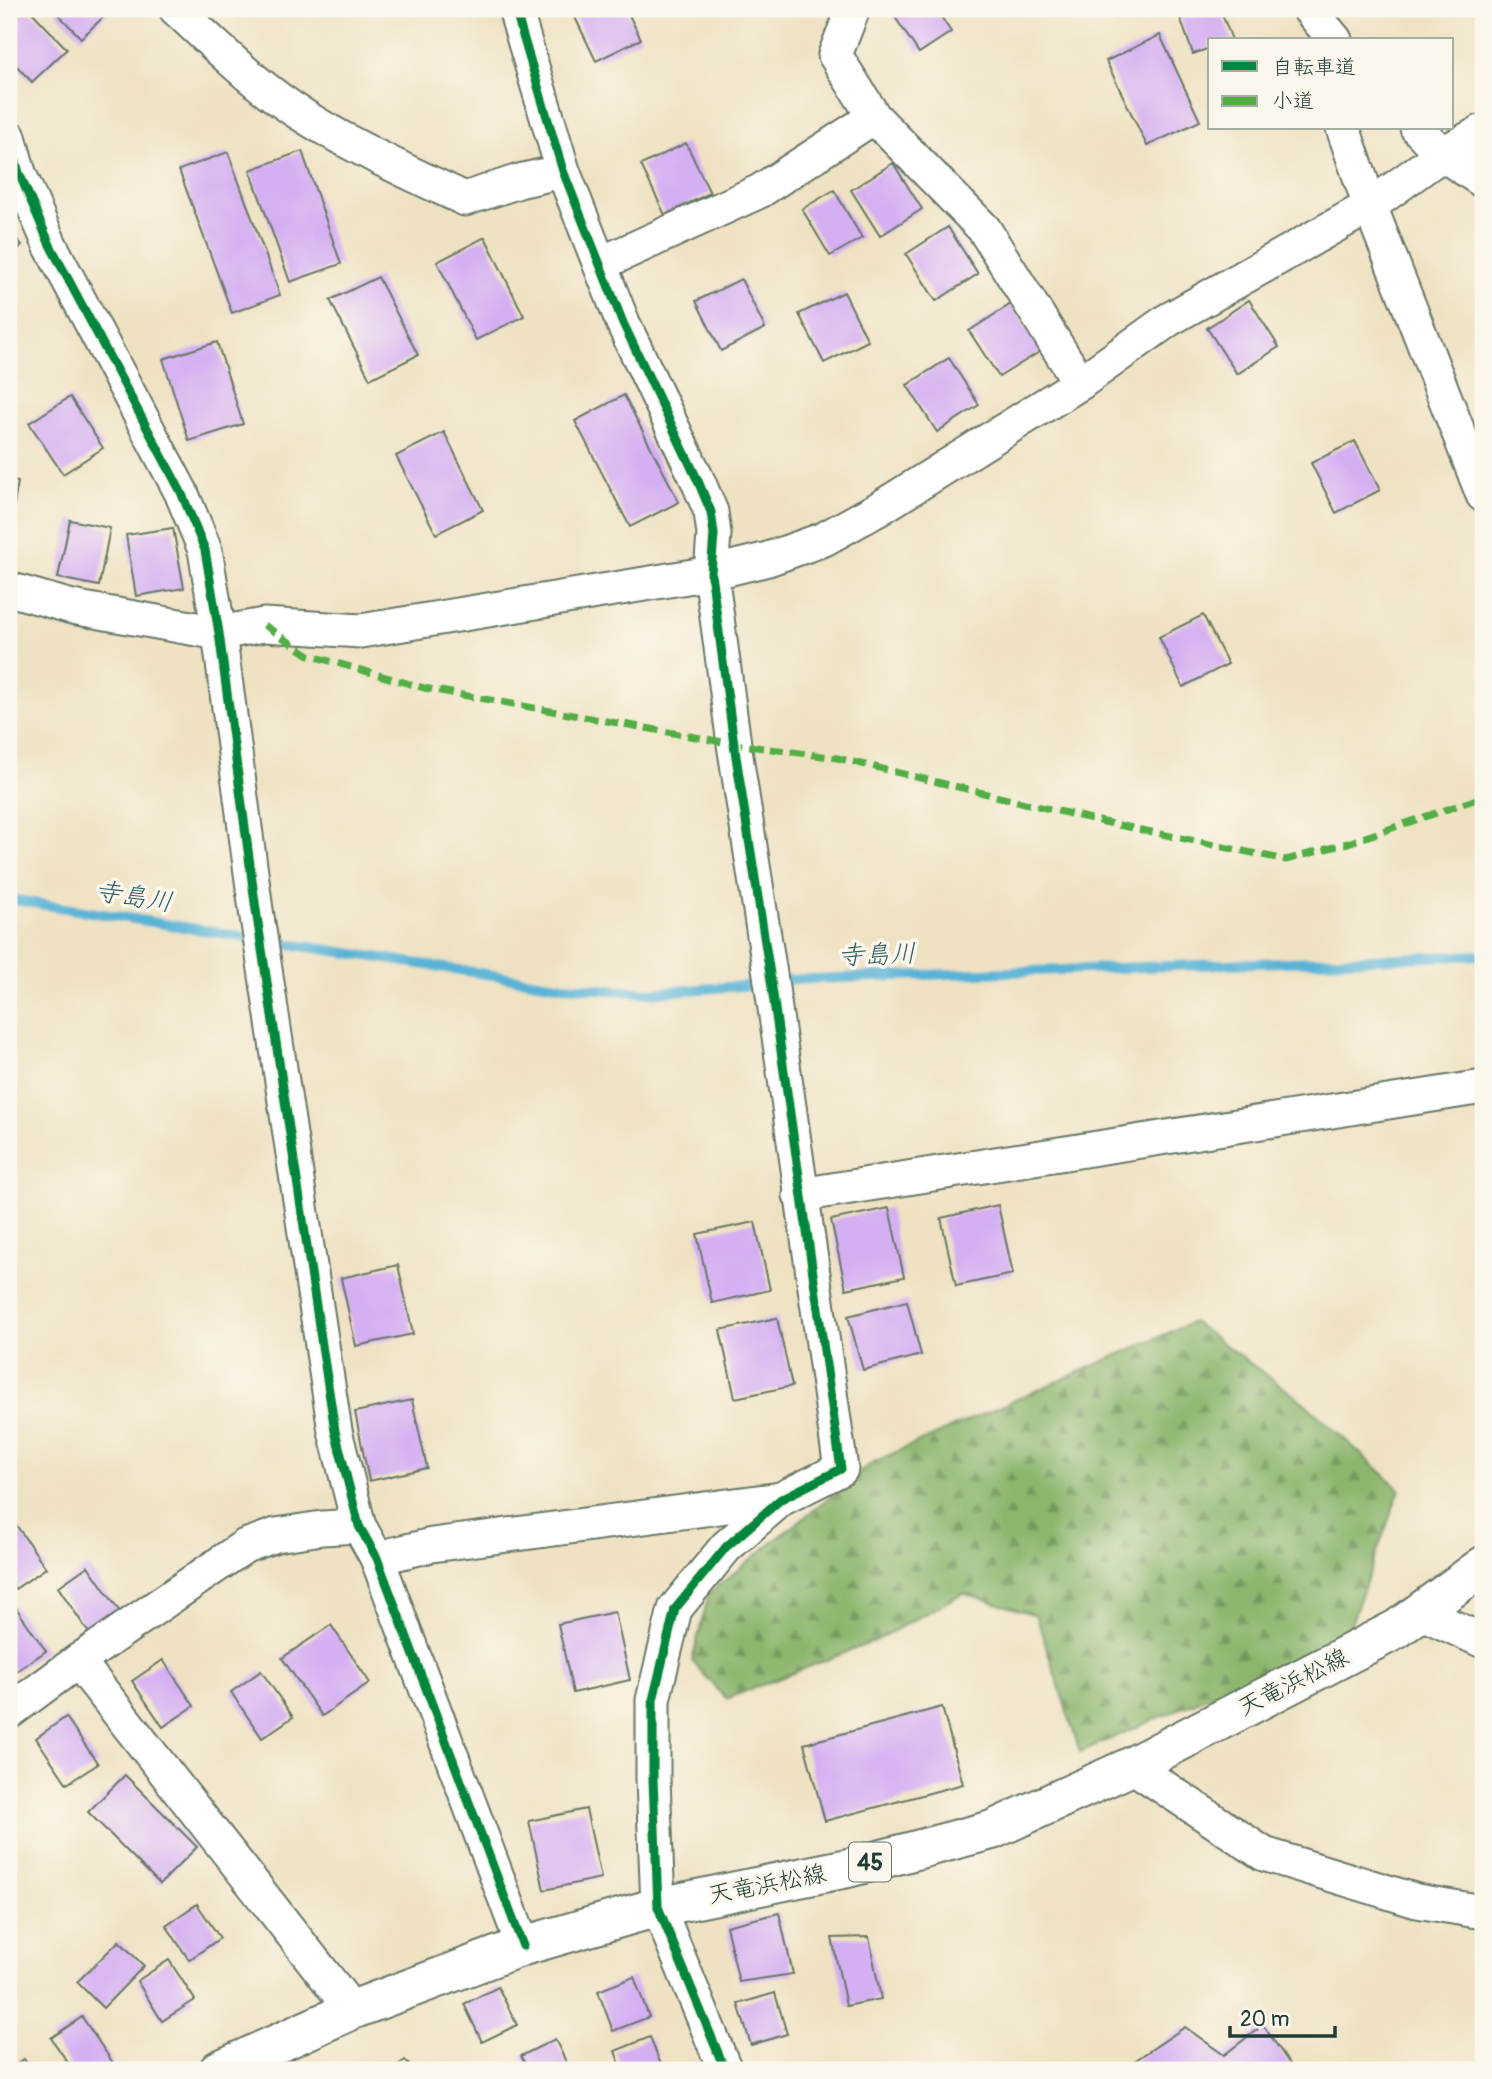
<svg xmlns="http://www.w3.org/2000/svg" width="1492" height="2079" font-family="Pangolin,'Klee One',sans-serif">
  <defs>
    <pattern id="forest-firs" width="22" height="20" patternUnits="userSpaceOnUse" patternTransform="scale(1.75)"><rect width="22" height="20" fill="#8cb66d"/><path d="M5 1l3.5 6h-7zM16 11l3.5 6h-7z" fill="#72955a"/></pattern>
  </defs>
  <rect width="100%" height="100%" fill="#fbf7ec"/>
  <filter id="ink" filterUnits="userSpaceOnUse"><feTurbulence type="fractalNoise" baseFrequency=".0143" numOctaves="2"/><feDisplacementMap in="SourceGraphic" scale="14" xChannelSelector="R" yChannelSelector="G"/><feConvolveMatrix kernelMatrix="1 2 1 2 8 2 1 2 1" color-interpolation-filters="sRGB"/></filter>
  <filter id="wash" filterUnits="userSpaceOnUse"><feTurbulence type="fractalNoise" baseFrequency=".00686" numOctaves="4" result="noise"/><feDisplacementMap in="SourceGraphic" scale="28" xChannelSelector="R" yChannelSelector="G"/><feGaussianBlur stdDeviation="1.57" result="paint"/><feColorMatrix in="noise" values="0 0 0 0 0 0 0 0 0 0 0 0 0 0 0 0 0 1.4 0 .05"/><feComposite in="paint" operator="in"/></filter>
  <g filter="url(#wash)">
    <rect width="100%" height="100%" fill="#efe2c3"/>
    <polygon fill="url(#forest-firs)" stroke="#567a50" stroke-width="2" points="1193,1322 1301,1400 1400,1489 1346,1637 1080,1752 1036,1615 963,1593 875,1641 726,1699 692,1661 709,1593 873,1462"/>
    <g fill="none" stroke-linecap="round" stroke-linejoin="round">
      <g stroke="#59b3d6" stroke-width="10">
        <polyline points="9,899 252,938"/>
        <polyline points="276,942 564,986 649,993 753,985 783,980 1483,955"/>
      </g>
    </g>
    <g id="blocks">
      <g fill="#d4aff2">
        <polygon points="21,9 29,9 67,49 32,82 9,58 9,20"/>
        <polygon points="53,9 112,9 81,38"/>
        <polygon points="577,9 626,9 641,39 596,61 572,11"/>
        <polygon points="908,9 936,9 951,32 919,53 895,17"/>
        <polygon points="1177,9 1220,9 1232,40 1210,40 1210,48 1193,54"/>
        <polygon points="1160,35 1200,121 1147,146 1106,61"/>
        <polygon points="686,143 710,193 665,215 641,165"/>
        <polygon points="302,151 341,264 290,282 250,170"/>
        <polygon points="228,152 280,295 232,313 179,170"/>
        <polygon points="893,163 922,209 880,236 851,190"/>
        <polygon points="834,190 862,238 830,256 802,209"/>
        <polygon points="948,227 978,274 936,301 906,254"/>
        <polygon points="9,231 22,245 9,257"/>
        <polygon points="485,237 524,316 476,340 437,262"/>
        <polygon points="378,277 418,355 370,379 330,300"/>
        <polygon points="741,279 765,328 721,351 696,301"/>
        <polygon points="844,292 868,341 824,363 799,314"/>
        <polygon points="1249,300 1279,347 1237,374 1207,328"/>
        <polygon points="1011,304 1041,351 999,377 969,331"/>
        <polygon points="217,342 243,424 189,441 163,359"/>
        <polygon points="949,358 979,405 937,432 907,385"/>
        <polygon points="624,395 679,502 630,527 575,421"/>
        <polygon points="70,397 103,448 63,474 29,423"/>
        <polygon points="444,432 483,510 436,534 396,456"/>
        <polygon points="1355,441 1380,490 1336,513 1311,463"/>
        <polygon points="9,480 18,482 10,527 9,527"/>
        <polygon points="70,520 110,528 99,586 58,578"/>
        <polygon points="173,528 184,588 136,596 126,535"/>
        <polygon points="1203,615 1228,664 1183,687 1159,637"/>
        <polygon points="998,1205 1013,1274 956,1286 941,1218"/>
        <polygon points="889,1208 904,1277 846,1289 831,1220"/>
        <polygon points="755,1222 770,1290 712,1303 697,1234"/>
        <polygon points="398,1265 413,1334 356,1346 341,1278"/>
        <polygon points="907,1301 921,1355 863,1370 848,1316"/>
        <polygon points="777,1318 792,1386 735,1398 720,1330"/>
        <polygon points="412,1400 427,1468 369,1481 355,1412"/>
        <polygon points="14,1522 46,1568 15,1589 9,1580 9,1525"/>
        <polygon points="88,1566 120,1612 89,1633 58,1587"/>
        <polygon points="14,1605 46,1651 15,1672 9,1663 9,1609"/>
        <polygon points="615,1612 630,1680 573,1693 558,1624"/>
        <polygon points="331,1625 370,1683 322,1716 282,1658"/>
        <polygon points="163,1660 194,1706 163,1727 132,1681"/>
        <polygon points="261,1671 293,1717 262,1738 231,1692"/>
        <polygon points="942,1707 963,1784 825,1821 804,1744"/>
        <polygon points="66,1717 98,1764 67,1784 36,1738"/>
        <polygon points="125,1775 197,1847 160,1884 88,1812"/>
        <polygon points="586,1809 601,1878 544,1890 529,1821"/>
        <polygon points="197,1904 220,1938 189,1960 166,1925"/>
        <polygon points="779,1913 793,1974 739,1982 726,1926"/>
        <polygon points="869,1937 881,1999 846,2006 832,1938"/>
        <polygon points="119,1941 144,1966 103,2008 77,1982"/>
        <polygon points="169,1960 195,2000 162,2021 137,1981"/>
        <polygon points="634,1977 649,2017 613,2031 598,1991"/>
        <polygon points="498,1987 517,2025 482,2042 464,2004"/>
        <polygon points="775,1993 787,2034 751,2045 738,2004"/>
        <polygon points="82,2017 113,2063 102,2070 73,2070 51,2038"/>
        <polygon points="1263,2025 1294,2070 1121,2070 1185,2027 1224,2055"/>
        <polygon points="650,2037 663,2070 622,2070 615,2051"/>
        <polygon points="555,2039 570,2070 528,2070 521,2056"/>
        <polygon points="24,2059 31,2070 9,2070 9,2069"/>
        <polygon points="405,2060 413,2070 391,2070"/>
      </g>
    </g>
  </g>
  <g filter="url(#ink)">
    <use href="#blocks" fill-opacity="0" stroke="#687766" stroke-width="2"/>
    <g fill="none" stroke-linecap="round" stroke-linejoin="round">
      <defs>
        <g id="minor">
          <path d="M176,9C217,47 259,89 307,118C357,149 412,174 465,199L519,181L563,171"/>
          <polyline points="515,9 563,171 623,323 698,481 711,512 714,534 711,573 734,744 770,974 841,1469 781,1499 726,1547 675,1609 653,1700 653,1778 658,1907 725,2070"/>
          <polyline points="853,9 835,55 874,117 984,229 1080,383"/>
          <polyline points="1309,9 1335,40"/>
          <polyline points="1343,128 1370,206 1483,495"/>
          <polyline points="1417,128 1442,154 1483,181"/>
          <polyline points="9,137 19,173 50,245 181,492 205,550 219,633 256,910 335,1431 359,1526 377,1558 523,1946"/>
          <polyline points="600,264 760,191 874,117"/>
          <polyline points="9,589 72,607 219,633 264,625 361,631 711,573 768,559 824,539 880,508 1080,383 1168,320 1370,206 1442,154 1483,131"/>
          <polyline points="800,1195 1483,1087"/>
          <polyline points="377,1558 432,1545 781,1499"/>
          <polyline points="1420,1612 1483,1641"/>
          <polyline points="78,1661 352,2010"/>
          <polyline points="9,1712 78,1661 245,1546 276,1535 322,1528 359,1526"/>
          <polyline points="1132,1766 1264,1854 1417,1901 1483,1912"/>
        </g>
        <polyline id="primary" points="219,2070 352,2010 523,1946 658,1907 848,1868 992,1830 1132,1766 1397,1629 1483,1566"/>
      </defs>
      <use href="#minor" stroke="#687766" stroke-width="37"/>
      <use href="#primary" stroke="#687766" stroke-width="42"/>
      <use href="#minor" stroke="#fff" stroke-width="33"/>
      <use href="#primary" stroke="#fff" stroke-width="38"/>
      <polyline stroke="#52ad45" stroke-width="7" stroke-dasharray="14 7" stroke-linecap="butt" points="264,625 309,655 424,688 734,744 837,758 1104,822 1286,860 1348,843 1483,797"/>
      <defs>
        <g id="cycleway">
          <polyline points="515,9 563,171 623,323 698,481 711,512 714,534 711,573 734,744 770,974 841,1469 781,1499 726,1547 675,1609 653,1700 653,1778 658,1907 725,2070"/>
          <polyline points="9,137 19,173 50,245 181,492 205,550 219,633 256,910 335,1431 359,1526 377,1558 523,1946"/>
        </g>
      </defs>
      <use href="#cycleway" stroke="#fbf7ec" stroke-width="13"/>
      <use href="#cycleway" stroke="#00873e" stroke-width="9"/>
    </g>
  </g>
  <g text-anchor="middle" stroke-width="7" stroke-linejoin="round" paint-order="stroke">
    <rect fill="#fbf7ec" stroke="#61756b" stroke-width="2" x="849" y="1842.5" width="42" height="39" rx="5"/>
    <g font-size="23" font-weight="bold" fill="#1f3d34">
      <text x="870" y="1870">45</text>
    </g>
    <g font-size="24" fill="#1f3d34" stroke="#fbf7ec">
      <text transform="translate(1293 1682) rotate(-27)" y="8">天竜浜松線</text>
      <text transform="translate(767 1884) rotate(-11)" y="8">天竜浜松線</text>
    </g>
    <g font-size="26" font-style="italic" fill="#306065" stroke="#fbf7ec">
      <text transform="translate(134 896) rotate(9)" y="9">寺島川</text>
      <text transform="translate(877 954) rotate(-2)" y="9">寺島川</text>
    </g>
  </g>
  <rect width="1492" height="2079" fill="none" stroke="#fbf7ec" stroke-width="35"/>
  <rect x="1208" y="38" width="245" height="91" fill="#fbf7ec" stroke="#a3ada2" stroke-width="2"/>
  <rect x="1222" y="61" width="35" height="10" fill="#00873e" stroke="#a3ada2" stroke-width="2"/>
  <text x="1272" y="74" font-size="21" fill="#1f3d34">自転車道</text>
  <rect x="1222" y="96" width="35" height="10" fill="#52ad45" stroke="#a3ada2" stroke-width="2"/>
  <text x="1272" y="108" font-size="21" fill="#1f3d34">小道</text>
  <path d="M1230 2026v10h105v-10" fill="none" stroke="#1f3d34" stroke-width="3.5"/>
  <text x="1240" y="2026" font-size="21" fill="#1f3d34" stroke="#fbf7ec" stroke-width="5" paint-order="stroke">20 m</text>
</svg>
